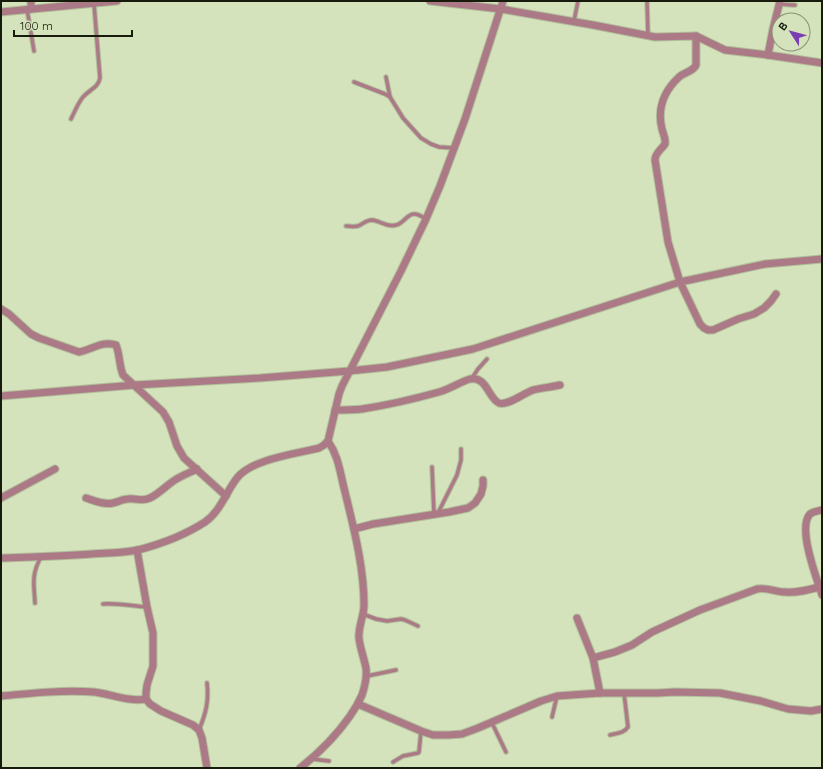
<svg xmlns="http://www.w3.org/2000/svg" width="823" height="769" font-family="Quicksand,sans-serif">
  <rect width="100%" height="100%" fill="#d4e3bb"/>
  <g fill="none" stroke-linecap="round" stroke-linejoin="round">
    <defs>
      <g id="service">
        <polyline points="647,1 648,35"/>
        <polyline points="779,4 792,5 795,5"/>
        <polyline points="27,9 34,51"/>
        <polyline points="574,21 578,1"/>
        <polyline points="386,77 390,97"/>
        <polyline points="354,82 385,94 390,97 403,118 421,138 431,144 439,147 454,148"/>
        <path d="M71,119C75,111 78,103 83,97C90,89 98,88 100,78L94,4"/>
        <path d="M346,226C350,226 354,227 358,226C363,224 366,220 372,220C381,221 388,228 396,225C403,224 407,214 414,214C418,214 423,217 426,219"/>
        <polyline points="472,378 478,369 487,359"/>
        <polyline points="432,467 434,514"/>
        <polyline points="438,513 457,475 461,460 461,449"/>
        <path d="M35,603C34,584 31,575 41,557"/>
        <path d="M103,604C118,603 132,606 147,607"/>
        <polyline points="363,614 376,619 387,621 401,619 405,620 418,626"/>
        <polyline points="367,676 396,670"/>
        <polyline points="552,717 557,696"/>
        <polyline points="492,723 506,752"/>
        <path d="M199,730C206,713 209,701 207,683"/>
        <path d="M610,735C618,733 624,733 628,727L624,693"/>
        <polyline points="312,759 329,761"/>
        <polyline points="393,762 403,756 418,753 419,752 421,731"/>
      </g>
      <g id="minor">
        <polyline points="430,1 501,9 593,25 655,37 696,36 725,50 768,55 822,63"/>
        <polyline points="31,9 31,1"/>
        <polyline points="1,12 117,1"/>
        <path d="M696,36V65C693,72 684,72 679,77C664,91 657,109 662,129C663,134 666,138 665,144C661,150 655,153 655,160L668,242L680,282L700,324L704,328L708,330H713L738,319L754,314L764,308L771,301L776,294"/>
        <polyline points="768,55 773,29 780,1"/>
        <path d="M1,309L9,314L31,334L39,338L79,352C91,350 103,340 116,345C120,355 119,365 123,375L163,412L169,422L177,446L184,458L226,496"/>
        <polyline points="1,396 135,385 260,378 349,371 387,367 473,349 680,282 765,264 822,259"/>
        <path d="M335,410C344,410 353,410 362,409C388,405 414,399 439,392C450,389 460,382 470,379C487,376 488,398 499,403C508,406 524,393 533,390C541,388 551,387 560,385"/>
        <polyline points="1,498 55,469"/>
        <path d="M86,498C95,501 104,505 113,503C118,502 123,499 128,499C136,498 142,502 150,498C158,494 165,487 172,482C180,476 189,473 197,469"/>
        <path d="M822,510C818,511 814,511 810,514C797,528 817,579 822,595"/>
        <polyline points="354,529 373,524 449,512 468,508 475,503 481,494 483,486 483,480"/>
        <polyline points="137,550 147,607 153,633 153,666 147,685 146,693 146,699 150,704 161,711 193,725 199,730 202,738 207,768"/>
        <path d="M1,558C31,557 62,556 92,554C107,553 123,553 138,550C161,544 185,535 205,522C220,512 226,492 237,478C252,459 295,454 319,448L324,445L328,441L339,394L342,386L401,271L426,219L440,186L465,119L503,1"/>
        <polyline points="577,618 593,658 600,693"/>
        <path d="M593,658L615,652L632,645L652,632L700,610L757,589C767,587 776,592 785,592C797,593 808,590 819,587"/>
        <path d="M1,696C32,693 63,690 94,692C111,694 129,702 146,699"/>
        <polyline points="358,704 421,731 433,735 449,735 462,734 478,728 541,701 557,696 600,693 658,693 675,692 720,693 761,701 788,709 811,711 822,709"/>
        <path d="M300,768C319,753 336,736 350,716C355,709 359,702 362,695C365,686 367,676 366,668C364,658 360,648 359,638C358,627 364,616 364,605C364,567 354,529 345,492C340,473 339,457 328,441"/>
      </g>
    </defs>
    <use href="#service" stroke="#b2bf9c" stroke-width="5.5"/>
    <use href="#minor" stroke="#b2bf9c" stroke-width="9"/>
    <use href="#service" stroke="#ac7a86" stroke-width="3.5"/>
    <use href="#minor" stroke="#ac7a86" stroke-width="7"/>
  </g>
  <rect width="823" height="769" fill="none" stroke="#161b0c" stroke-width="4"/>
  <g transform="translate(791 32) rotate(306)"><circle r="19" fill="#d4e3bb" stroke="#889375"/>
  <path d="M0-3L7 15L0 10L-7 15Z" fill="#7a3db3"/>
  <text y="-6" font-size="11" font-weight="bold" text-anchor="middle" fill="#161b0c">B</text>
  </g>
  <path d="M14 30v6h118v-6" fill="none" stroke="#161b0c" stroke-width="2"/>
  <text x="20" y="30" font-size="12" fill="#161b0c" stroke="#d4e3bb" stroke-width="3" paint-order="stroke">100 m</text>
</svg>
